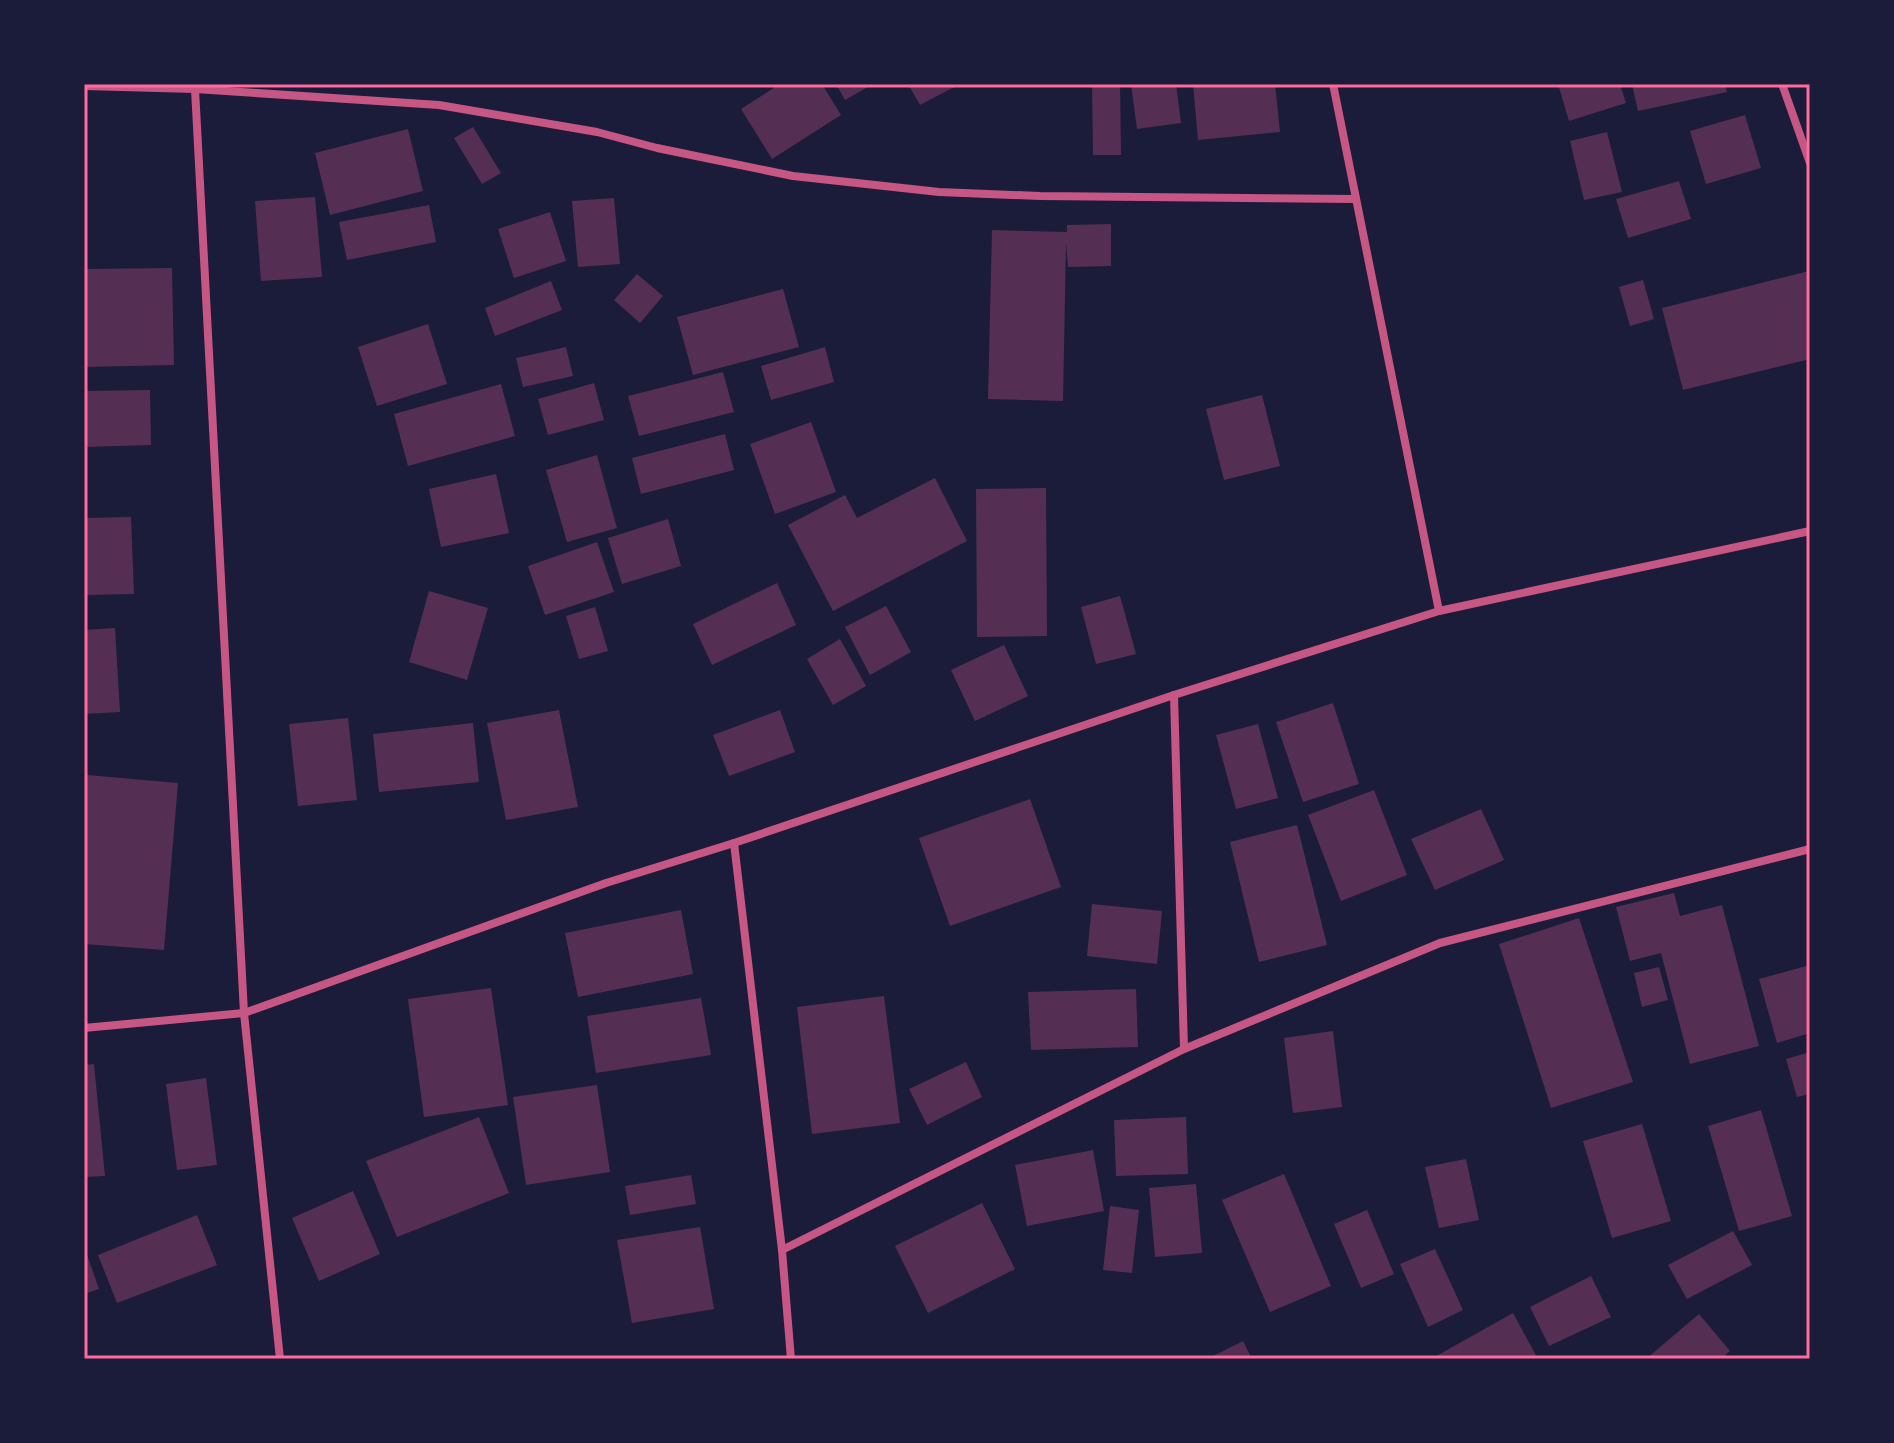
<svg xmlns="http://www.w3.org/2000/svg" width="1894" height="1443" font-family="'Open Sans',sans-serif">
  <rect width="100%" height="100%" fill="#1b1b3a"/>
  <g fill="#542f53">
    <polygon points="780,84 822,84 841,115 772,159 741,109"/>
    <polygon points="836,84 873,84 845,100"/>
    <polygon points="908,84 960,84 920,105"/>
    <polygon points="1092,84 1120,84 1121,155 1093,155"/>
    <polygon points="1131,84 1176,84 1181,123 1137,129"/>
    <polygon points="1193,84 1275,84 1280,132 1198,140"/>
    <polygon points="1558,84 1620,84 1626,103 1569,121"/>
    <polygon points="1632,84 1725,84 1727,92 1638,111"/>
    <polygon points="1745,115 1761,168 1706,184 1690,131"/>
    <polygon points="473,127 501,173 482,184 454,138"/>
    <polygon points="408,129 423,191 330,215 315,153"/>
    <polygon points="1607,132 1622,192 1584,200 1570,141"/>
    <polygon points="1679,181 1691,219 1628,238 1616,199"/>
    <polygon points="315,197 322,277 261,281 255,201"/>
    <polygon points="614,198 620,264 578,267 572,201"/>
    <polygon points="429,205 436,242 347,260 339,222"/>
    <polygon points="550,212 566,261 514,278 498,229"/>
    <polygon points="1111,224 1111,266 1068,267 1066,243 1063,401 988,399 992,230 1067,232 1067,225"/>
    <polygon points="172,268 174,365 84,367 84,269"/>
    <polygon points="1809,271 1810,359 1683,390 1662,308"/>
    <polygon points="637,274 663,296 640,323 614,300"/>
    <polygon points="1643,280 1654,319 1630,326 1619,287"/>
    <polygon points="551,281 562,310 495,336 485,308"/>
    <polygon points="783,289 799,347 693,375 677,317"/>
    <polygon points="428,324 447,384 377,406 358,347"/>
    <polygon points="566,347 573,376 523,387 516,358"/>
    <polygon points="825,347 834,382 771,400 761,366"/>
    <polygon points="723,372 734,412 639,436 628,396"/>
    <polygon points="594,383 604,420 548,435 538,399"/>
    <polygon points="501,384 515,436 408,466 394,414"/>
    <polygon points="150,390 151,445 84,447 84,391"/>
    <polygon points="1262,395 1280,466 1224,480 1206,409"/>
    <polygon points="811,422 836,492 775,514 750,444"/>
    <polygon points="725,434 734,470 641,494 632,458"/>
    <polygon points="597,455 617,528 567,542 546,470"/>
    <polygon points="496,474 509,533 441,547 429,489"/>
    <polygon points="935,478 967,541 833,611 788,525 845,495 857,518"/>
    <polygon points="1046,488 1047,636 977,637 976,489"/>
    <polygon points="131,517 134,594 84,595 84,518"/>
    <polygon points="668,519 681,566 622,584 608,538"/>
    <polygon points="597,542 614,592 545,615 528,566"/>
    <polygon points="777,583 796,625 712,665 693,624"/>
    <polygon points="429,591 488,608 467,680 409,662"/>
    <polygon points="1120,596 1136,654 1096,664 1081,607"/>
    <polygon points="886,606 911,652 870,675 845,627"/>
    <polygon points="595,607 608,651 579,659 566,616"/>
    <polygon points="115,628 120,712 84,714 84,630"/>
    <polygon points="840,639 866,686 833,705 807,659"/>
    <polygon points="1004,645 1028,696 975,721 951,670"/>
    <polygon points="1333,703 1359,784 1303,802 1276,722"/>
    <polygon points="559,710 578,807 506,820 487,723"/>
    <polygon points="780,710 795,752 729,776 713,735"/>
    <polygon points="348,718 357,800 298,806 289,724"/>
    <polygon points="473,723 479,782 379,792 373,734"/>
    <polygon points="1258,724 1278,798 1236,809 1216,735"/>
    <polygon points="87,775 178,783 164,950 84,944 84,810"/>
    <polygon points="1374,790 1407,875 1341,901 1308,815"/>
    <polygon points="1030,799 1061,887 950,926 919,838"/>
    <polygon points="1481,809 1504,860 1435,890 1411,839"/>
    <polygon points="1297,825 1327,945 1259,962 1230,842"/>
    <polygon points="1674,893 1680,916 1722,905 1759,1046 1690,1064 1661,953 1630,961 1616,907"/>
    <polygon points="1092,904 1162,911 1157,964 1087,956"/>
    <polygon points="681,910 693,974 578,997 565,933"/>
    <polygon points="1579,918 1633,1082 1551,1108 1499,944"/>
    <polygon points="1810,965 1810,1033 1777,1043 1759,979"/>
    <polygon points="1659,967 1668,1000 1642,1007 1634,973"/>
    <polygon points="491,988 508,1105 424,1117 408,999"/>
    <polygon points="1136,989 1138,1047 1031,1050 1028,992"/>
    <polygon points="884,996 900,1123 812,1134 797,1007"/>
    <polygon points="701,998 711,1055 596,1073 587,1016"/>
    <polygon points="1333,1031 1342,1107 1293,1113 1284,1038"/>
    <polygon points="1810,1052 1810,1094 1797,1097 1786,1059"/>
    <polygon points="966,1062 982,1097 927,1125 909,1089"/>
    <polygon points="94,1064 105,1176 84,1177 84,1065"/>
    <polygon points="206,1078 217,1165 177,1170 166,1084"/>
    <polygon points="597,1085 610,1172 526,1185 513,1097"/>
    <polygon points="1761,1110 1792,1216 1739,1231 1708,1126"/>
    <polygon points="479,1117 509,1193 397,1237 366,1161"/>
    <polygon points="1186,1117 1188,1174 1116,1176 1114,1120"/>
    <polygon points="1642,1124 1671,1221 1612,1238 1583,1141"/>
    <polygon points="1093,1150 1104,1211 1027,1226 1015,1165"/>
    <polygon points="1466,1159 1479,1220 1439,1228 1425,1167"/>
    <polygon points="1284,1174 1331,1286 1270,1312 1222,1200"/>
    <polygon points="691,1175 696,1204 630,1215 625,1186"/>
    <polygon points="1196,1184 1202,1253 1155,1257 1149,1188"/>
    <polygon points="353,1191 380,1254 319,1281 292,1218"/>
    <polygon points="982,1203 1015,1269 928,1313 895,1246"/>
    <polygon points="1110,1206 1139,1210 1132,1273 1103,1270"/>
    <polygon points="1367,1210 1394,1274 1361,1288 1334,1224"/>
    <polygon points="197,1215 217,1265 117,1303 98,1255"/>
    <polygon points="700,1227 714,1309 632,1323 617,1240"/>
    <polygon points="1733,1231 1752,1265 1687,1299 1668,1265"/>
    <polygon points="84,1246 99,1289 84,1294"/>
    <polygon points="1435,1249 1463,1310 1428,1327 1400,1264"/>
    <polygon points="1591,1276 1611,1317 1549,1346 1530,1307"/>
    <polygon points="1513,1313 1538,1359 1431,1359"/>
    <polygon points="1699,1314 1730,1351 1721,1359 1646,1359"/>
    <polygon points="1243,1341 1252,1359 1207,1359"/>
  </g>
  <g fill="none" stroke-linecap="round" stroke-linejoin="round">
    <g stroke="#c65784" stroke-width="8">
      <polyline points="1333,84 1439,611"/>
      <polyline points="1782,84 1810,163"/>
      <polyline points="84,86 195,89 439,105 597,132 657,148 793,176 939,192 1040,196 1356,199"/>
      <polyline points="195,89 244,1013 280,1359"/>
      <polyline points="1174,695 1184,1049"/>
      <polyline points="734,843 782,1250 791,1359"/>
      <polyline points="84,1028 244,1013 606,883 734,843 1174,695 1439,611 1810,531"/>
      <polyline points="782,1250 1184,1049 1440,943 1810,849"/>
    </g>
  </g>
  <rect width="1894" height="1443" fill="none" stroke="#1b1b3a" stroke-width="172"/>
  <rect x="86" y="86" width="1722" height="1271" fill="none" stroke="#ff6b9d" stroke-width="3"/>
</svg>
